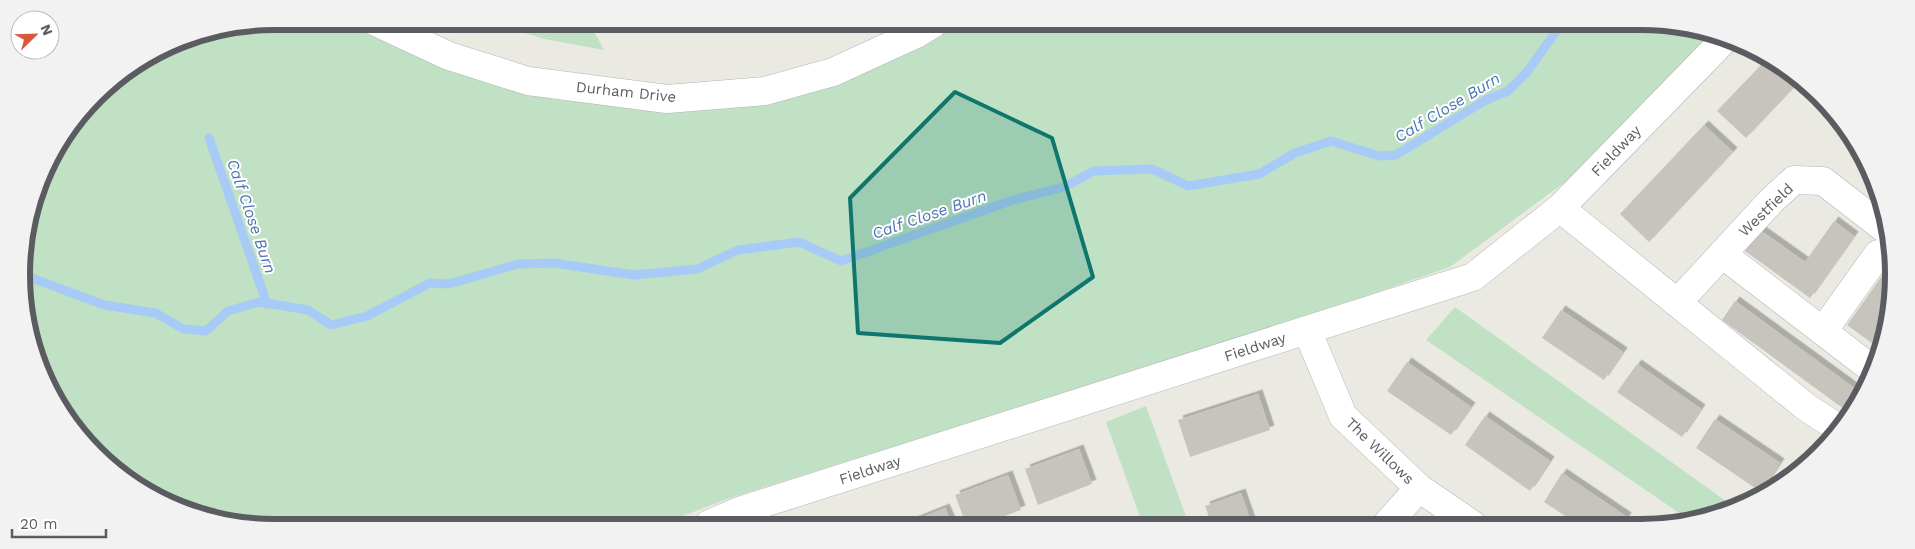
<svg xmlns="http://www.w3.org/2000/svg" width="1915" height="549" font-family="'Work Sans',sans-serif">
  <defs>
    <filter id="shadow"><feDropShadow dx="4.5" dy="-4.5" stdDeviation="0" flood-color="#0004"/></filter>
  </defs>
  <rect width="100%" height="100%" fill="#ebeae2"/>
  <g fill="#c0e1c4">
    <polygon points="275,21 376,22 528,81 765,91 934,23 1690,26 1720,38 1584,168 1450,267 1366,296 1042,400 727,499 662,524 225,523 134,485 73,428 30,340 22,258 47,162 107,84 178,40"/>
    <polygon points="489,22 589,22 604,50 544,39"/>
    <polygon points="1455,307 1737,509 1691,521 1426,340"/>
    <polygon points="1146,406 1189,525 1143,525 1106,422"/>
  </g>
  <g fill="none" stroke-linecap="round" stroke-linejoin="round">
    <g stroke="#a7cbf6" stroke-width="9">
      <polyline points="209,138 267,304"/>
      <polyline points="24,275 104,305 156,313 183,329 206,331 228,311 259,302 308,310 331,325 367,316 430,283 449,284 518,264 554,263 634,275 697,269 738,250 799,242 841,261 1013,200 1064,187 1094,171 1152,169 1188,186 1259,174 1295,153 1331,141 1379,156 1396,155 1486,100 1508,91 1527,72 1560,26"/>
    </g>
  </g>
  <g fill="#c7c4be" filter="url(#shadow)">
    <polygon points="1768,58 1781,64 1799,82 1746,138 1717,111"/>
    <polygon points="1704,125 1733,152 1649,242 1620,214"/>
    <polygon points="1834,221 1854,236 1810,298 1745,251 1760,230 1805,262"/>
    <polygon points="1889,266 1889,311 1882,321 1888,325 1880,349 1847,325"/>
    <polygon points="1735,301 1857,390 1844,409 1722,320"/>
    <polygon points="1561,310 1623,352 1604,380 1542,338"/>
    <polygon points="1407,362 1471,407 1451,435 1387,391"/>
    <polygon points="1637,364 1701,409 1682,437 1617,392"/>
    <polygon points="1258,394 1270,430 1190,457 1178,420"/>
    <polygon points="1485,416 1550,461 1530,491 1465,445"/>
    <polygon points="1715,419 1780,463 1761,492 1696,448"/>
    <polygon points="1079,449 1092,484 1038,505 1025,469"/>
    <polygon points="1562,473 1627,517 1622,526 1579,525 1544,502"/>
    <polygon points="1008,475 1021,510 983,524 966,524 955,495"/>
    <polygon points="1241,493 1252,525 1212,525 1205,506"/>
    <polygon points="945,508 952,524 905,524"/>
  </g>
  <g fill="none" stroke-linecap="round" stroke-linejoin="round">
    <defs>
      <g id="street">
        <polyline points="376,22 449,56 528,81 667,99 765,91 833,72 916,34 934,23"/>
        <polyline points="1560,208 1806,407 1838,428"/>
        <polyline points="1722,254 1872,369"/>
        <polyline points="1677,303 1771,201 1794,180 1823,181 1889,232"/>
        <polyline points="1307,330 1343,416 1419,488 1473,525"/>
        <polyline points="1823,331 1878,254"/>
        <polyline points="709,524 739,511 1473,277 1560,208 1724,40"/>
        <polyline points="1386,525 1419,488"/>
      </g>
    </defs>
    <use href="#street" stroke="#b2b4b8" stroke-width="29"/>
    <use href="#street" stroke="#fff" stroke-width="28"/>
  </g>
  <path fill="#0f766e" fill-opacity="0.2" stroke="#0f766e" stroke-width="4" stroke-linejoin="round" d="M955,92L1052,138L1093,277L1000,343L858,333L850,198Z"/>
  <g text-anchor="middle" stroke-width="4" stroke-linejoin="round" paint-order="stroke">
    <g font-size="15" fill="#5a5c61" stroke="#fff">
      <text transform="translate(626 92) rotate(6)" y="5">Durham Drive</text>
      <text transform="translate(1616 151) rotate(-46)" y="5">Fieldway</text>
      <text transform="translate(1766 210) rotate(-44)" y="5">Westfield</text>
      <text transform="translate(1255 347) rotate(-18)" y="5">Fieldway</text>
      <text transform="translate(1380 451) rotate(44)" y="5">The Willows</text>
      <text transform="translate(870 470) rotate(-18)" y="5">Fieldway</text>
    </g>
    <g font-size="16" font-style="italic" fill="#4d75b6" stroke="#fff">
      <text transform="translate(1447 107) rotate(-31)" y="6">Calf Close Burn</text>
      <text transform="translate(929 214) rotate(-19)" y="6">Calf Close Burn</text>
      <text transform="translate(252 216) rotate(71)" y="6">Calf Close Burn</text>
    </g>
  </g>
  <path d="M0 0H1915V549H0ZM274 30H1641A244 244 0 0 1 1885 274V275A244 244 0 0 1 1641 519H274A244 244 0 0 1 30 275V274A244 244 0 0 1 274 30Z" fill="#f2f2f2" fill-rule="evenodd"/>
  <path fill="none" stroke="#5a5c61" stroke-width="6" d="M274 30H1641A244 244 0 0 1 1885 274V275A244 244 0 0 1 1641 519H274A244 244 0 0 1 30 275V274A244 244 0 0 1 274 30Z"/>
  <g transform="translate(35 35) rotate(67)"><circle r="24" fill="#ffffff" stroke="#bdbec0"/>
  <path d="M0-4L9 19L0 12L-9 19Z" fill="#d7593d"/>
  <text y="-8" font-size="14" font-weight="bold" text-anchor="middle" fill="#5a5c61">N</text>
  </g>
  <path d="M12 529v8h94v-8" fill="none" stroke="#5a5c61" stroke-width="2.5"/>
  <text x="20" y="529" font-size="15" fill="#5a5c61" stroke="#ffffff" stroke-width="4" paint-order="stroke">20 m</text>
</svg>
